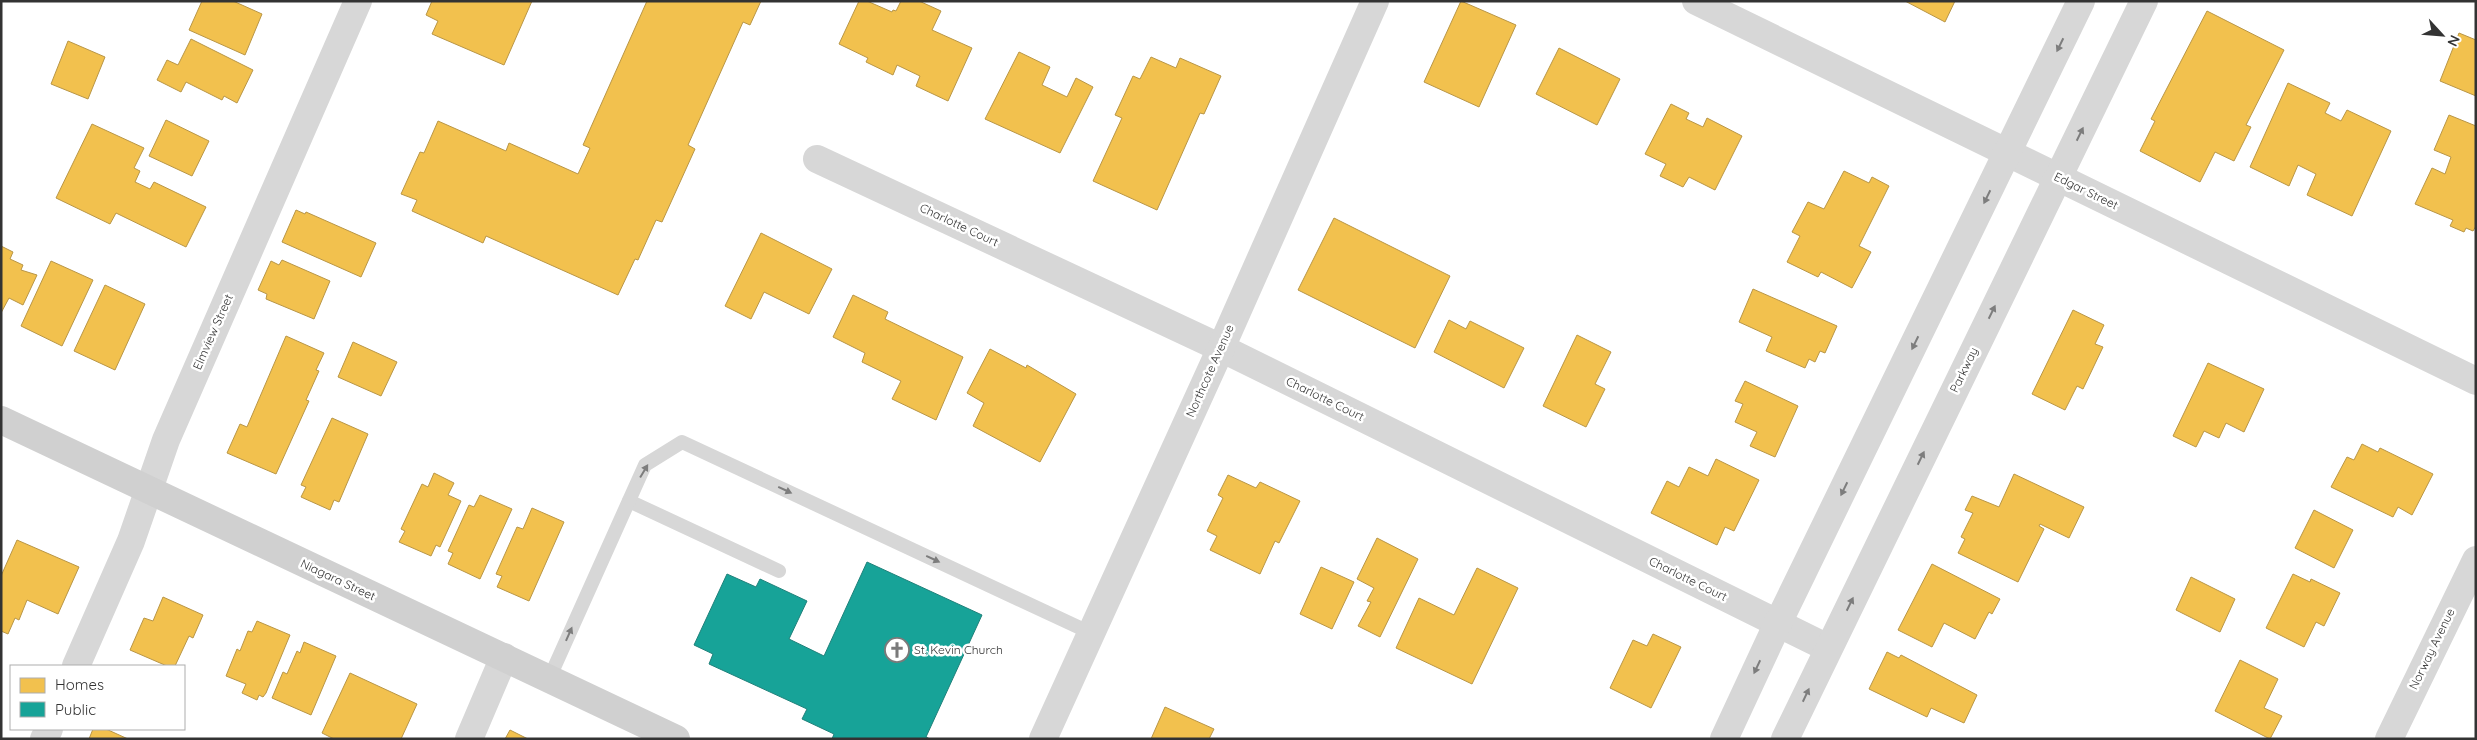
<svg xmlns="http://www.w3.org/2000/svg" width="2477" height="740" font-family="Quicksand,sans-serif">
  <rect width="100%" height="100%" fill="#fff"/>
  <g fill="#f2c14e" stroke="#b99646">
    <polygon points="202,1 233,1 262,14 245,55 189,30"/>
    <polygon points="432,1 532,1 504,65 432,34 438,21 426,15"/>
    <polygon points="647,1 761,1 750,25 743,22 688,145 695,149 662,222 656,220 638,260 635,259 618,295 486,236 483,243 412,211 417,200 401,194 420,152 424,153 438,121 506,151 509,143 578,174 590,148 583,145"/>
    <polygon points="859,1 867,1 892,12 893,10 896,11 901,1 919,1 941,11 932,30 972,48 948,101 916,86 920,76 897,65 893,75 866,62 868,58 839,44"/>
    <polygon points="1461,1 1516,25 1479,107 1424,82"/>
    <polygon points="1905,1 1955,1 1945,22"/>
    <polygon points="2207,11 2284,50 2246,125 2251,127 2234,161 2215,152 2200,182 2140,151 2155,121 2151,119"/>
    <polygon points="2459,33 2476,40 2476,96 2440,81"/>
    <polygon points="191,39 253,70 237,103 224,96 222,100 186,82 181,92 157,80 167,60 178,65"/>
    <polygon points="68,41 105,57 88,99 51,84"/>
    <polygon points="1559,48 1620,79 1597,125 1536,94"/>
    <polygon points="1019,52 1050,67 1042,85 1067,97 1076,78 1093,87 1060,153 985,119"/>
    <polygon points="1151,57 1176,68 1180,58 1221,76 1204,114 1200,113 1157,210 1093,181 1122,118 1115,115 1133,76 1140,79"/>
    <polygon points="2288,83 2330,103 2325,113 2341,121 2347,110 2391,131 2352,216 2307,195 2316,174 2298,165 2289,186 2250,167"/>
    <polygon points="1671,104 1689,113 1686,119 1703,127 1707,118 1742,136 1715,190 1689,177 1683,187 1660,176 1666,164 1645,154"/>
    <polygon points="2449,115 2476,126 2476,226 2473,231 2466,228 2464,232 2450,226 2453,220 2415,204 2432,168 2445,174 2451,157 2434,150"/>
    <polygon points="166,120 209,141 192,176 149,156"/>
    <polygon points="92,124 144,148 134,168 140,171 135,182 150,189 154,182 206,207 186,247 116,213 110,224 56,198"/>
    <polygon points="1844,171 1869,183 1872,177 1889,186 1859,246 1871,252 1852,288 1821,272 1818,277 1787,262 1800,236 1792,232 1808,202 1824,209"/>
    <polygon points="296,210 305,214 306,212 376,243 361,277 282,242"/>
    <polygon points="1334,218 1450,276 1415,348 1298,290"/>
    <polygon points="761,233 832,269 809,314 764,292 751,319 725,306"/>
    <polygon points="1,246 13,252 10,259 23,265 21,270 37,275 23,305 9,298 1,313"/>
    <polygon points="282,260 330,281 314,319 266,299 267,294 258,290 271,261 279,265"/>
    <polygon points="51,261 93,280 62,346 21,326"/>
    <polygon points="105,285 145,304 115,370 74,351"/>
    <polygon points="1753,289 1837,326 1825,353 1820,351 1815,362 1809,359 1805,368 1766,351 1772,337 1739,322"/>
    <polygon points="853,295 888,312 885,319 963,357 936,420 892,399 901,381 862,362 865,353 833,337"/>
    <polygon points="2073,310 2104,325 2095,344 2103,347 2083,389 2077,386 2065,410 2032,394"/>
    <polygon points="1449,320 1466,329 1470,321 1524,348 1504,388 1434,352"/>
    <polygon points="1577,335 1611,352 1595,384 1605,389 1586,427 1543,406"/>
    <polygon points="286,336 324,353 316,370 319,371 306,400 309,401 276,474 227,453 240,424 247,427"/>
    <polygon points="353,342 397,362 381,396 338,377"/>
    <polygon points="990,349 1026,368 1027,365 1076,394 1040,462 973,426 984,403 967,393"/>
    <polygon points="2208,363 2264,389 2244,432 2226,423 2219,438 2204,431 2196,447 2173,436"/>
    <polygon points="1745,381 1798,406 1775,457 1750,446 1757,432 1735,422 1743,404 1735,401"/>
    <polygon points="332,418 368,434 339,502 334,500 330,510 301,497 306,487 301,485"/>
    <polygon points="2362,444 2378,452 2380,448 2433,474 2412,515 2398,507 2393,517 2331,487 2347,457 2354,460"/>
    <polygon points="1716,459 1759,480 1734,531 1725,527 1717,545 1651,513 1667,481 1679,487 1689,467 1708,476"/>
    <polygon points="434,473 454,483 448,495 461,501 440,547 436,545 431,556 399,542 405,531 401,529 422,484 428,487"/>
    <polygon points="2014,474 2084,507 2069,538 2040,524 2039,526 2044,529 2018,582 1958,553 1965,539 1961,537 1973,513 1965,510 1972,496 1999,507"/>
    <polygon points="1228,475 1256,488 1260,482 1300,501 1279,543 1275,541 1260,574 1210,550 1217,536 1207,531 1223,498 1218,495"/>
    <polygon points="480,495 512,509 480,579 448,564 453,553 448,551 469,505 474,507"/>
    <polygon points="532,508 564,522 529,601 497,587 502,576 496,574 517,527 523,529"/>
    <polygon points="2314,510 2353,530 2334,568 2295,548"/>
    <polygon points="1377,538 1418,559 1380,637 1358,626 1371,602 1367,601 1374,588 1357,579"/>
    <polygon points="17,540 79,567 58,614 27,600 19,620 15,618 8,634 1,631 1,576"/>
    <polygon points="1932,564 2000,599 1992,614 1989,612 1975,639 1944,623 1932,647 1898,630"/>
    <polygon points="1321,567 1354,582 1332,629 1300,614"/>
    <polygon points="1477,568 1518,588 1472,684 1396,648 1419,598 1454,615"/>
    <polygon points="2293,574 2310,582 2311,579 2340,593 2324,626 2316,622 2304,647 2266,628"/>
    <polygon points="2191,577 2235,599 2220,632 2176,610"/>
    <polygon points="163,597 203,615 193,638 189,636 175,666 167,666 130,650 144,618 153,621"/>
    <polygon points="257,621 290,635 266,693 263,697 259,695 257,700 242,693 246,684 226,676 237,649 240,651 248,631 252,632"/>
    <polygon points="1653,634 1681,647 1651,708 1610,688 1633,640 1647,646"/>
    <polygon points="304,642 336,656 311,715 272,698 283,672 287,674 297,651 300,653"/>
    <polygon points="1887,652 1899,658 1901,655 1977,695 1964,723 1931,708 1927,717 1869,689"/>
    <polygon points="2240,660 2278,679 2264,708 2282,716 2270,739 2215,711"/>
    <polygon points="350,673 417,704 401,739 334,739 322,733"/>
    <polygon points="1165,707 1214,729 1209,739 1151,739"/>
    <polygon points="93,729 106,729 128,739 89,739"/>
    <polygon points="510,730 528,739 505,739"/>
  </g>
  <polygon fill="#17a398" stroke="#1f817a" points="867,562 982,615 926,737 930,739 832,739 834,734 802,719 807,709 709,664 713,654 694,645 727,574 756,587 760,579 807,601 789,639 824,656"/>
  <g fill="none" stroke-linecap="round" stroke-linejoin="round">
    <g stroke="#d7d7d7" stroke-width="14">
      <polyline points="629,501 779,571"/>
      <polyline points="549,679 645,465 682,442 1091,633"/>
    </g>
    <g stroke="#d7d7d7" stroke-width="28">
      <polyline points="1696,1 2476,381"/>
      <polyline points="817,159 1221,348 1828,648"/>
      <polyline points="76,666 131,541 166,440 358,1"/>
      <polyline points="44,739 49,729"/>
      <polyline points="469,739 504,657"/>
      <polyline points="1043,739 1221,348 1375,1"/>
      <polyline points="1724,739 1778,623 2081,1"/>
      <polyline points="1785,739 2144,1"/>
      <polyline points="2389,739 2476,560"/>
    </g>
    <polyline stroke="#d0d0d0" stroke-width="28" points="1,420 676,739"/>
  </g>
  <defs><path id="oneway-solid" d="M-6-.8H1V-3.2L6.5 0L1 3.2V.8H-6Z" transform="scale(1.25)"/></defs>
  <g fill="#7d7d7d">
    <use href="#oneway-solid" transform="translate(2060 45) rotate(116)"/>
    <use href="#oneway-solid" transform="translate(2080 134) rotate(-64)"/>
    <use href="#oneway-solid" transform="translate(1987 197) rotate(116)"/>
    <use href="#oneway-solid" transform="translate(1992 312) rotate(-64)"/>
    <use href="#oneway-solid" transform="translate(1915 343) rotate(116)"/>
    <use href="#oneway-solid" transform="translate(1921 458) rotate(-64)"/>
    <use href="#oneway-solid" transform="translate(644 471) rotate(-59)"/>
    <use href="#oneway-solid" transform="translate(1844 489) rotate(116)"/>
    <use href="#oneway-solid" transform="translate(785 490) rotate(25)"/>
    <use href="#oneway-solid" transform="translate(933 559) rotate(25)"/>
    <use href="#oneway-solid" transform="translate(1850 604) rotate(-64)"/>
    <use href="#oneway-solid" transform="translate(569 634) rotate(-66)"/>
    <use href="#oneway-solid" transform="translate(1757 667) rotate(115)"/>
    <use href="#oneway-solid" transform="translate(1806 695) rotate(-65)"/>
  </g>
  <defs>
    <symbol id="church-ring" viewBox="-11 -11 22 22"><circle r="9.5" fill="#fff" stroke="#7a7a7a" stroke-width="1.5"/><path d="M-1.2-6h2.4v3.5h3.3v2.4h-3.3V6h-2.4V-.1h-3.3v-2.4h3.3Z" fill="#7a7a7a"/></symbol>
  </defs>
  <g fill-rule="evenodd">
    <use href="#church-ring" x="883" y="636" width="28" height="28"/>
  </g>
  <g text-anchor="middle" stroke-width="5" stroke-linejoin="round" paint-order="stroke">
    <g font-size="12" fill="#333" stroke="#fff">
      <text transform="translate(2086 191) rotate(26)" y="4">Edgar Street</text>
      <text transform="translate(959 225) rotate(25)" y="4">Charlotte Court</text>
      <text transform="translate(213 332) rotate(-66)" y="4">Elmview Street</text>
      <text transform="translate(1964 370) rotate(-64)" y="4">Parkway</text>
      <text transform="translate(1210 371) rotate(-66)" y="4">Northcote Avenue</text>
      <text transform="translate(1325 399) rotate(26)" y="4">Charlotte Court</text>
      <text transform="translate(1688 579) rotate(26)" y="4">Charlotte Court</text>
      <text transform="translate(338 580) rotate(25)" y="4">Niagara Street</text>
      <text transform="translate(2432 649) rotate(-64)" y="4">Norway Avenue</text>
    </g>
    <g font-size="12" fill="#333" stroke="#fff" text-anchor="start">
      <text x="914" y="654">St. Kevin Church</text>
    </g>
  </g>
  <rect width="2477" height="740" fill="none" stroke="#333333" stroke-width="5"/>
  <rect x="10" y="665" width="175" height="65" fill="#ffffff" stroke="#adadad"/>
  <rect x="20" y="678" width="25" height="15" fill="#f2c14e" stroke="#adadad"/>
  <text x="55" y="690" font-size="15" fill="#333333">Homes</text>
  <rect x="20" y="702" width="25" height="15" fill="#17a398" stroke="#adadad"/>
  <text x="55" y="715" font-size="15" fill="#333333">Public</text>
  <g transform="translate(2442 35) rotate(116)" stroke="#ffffff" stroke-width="4" paint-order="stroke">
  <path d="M0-4L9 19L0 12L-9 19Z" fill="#333333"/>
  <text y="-8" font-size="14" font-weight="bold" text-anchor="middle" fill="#333333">N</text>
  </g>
</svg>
